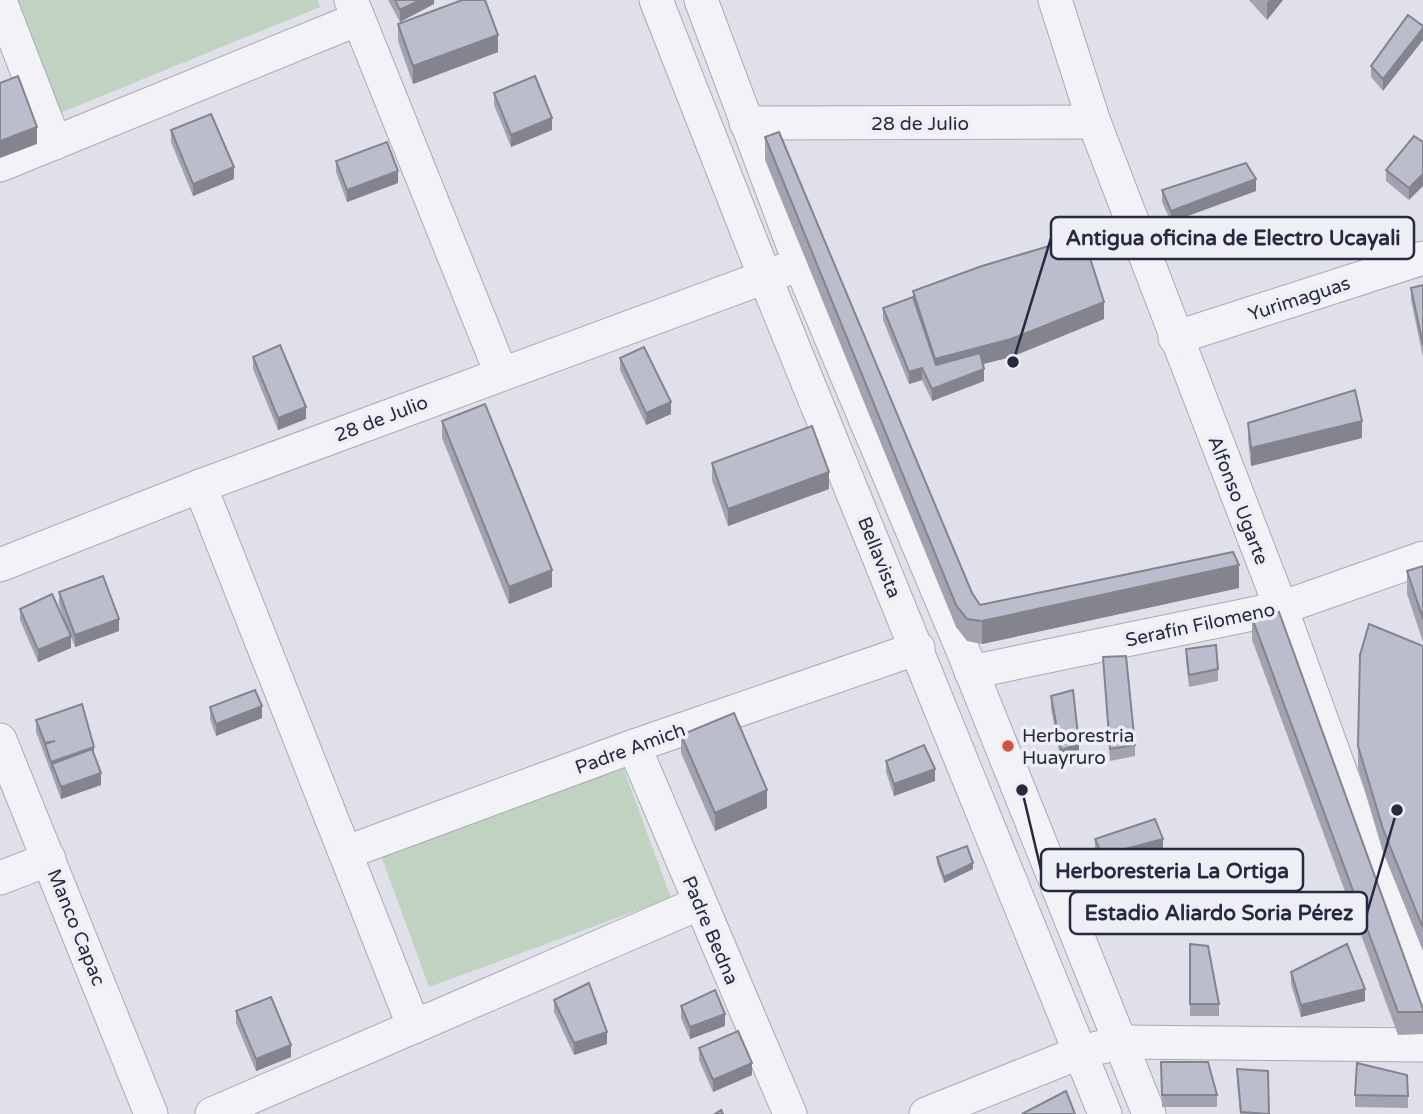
<svg xmlns="http://www.w3.org/2000/svg" width="1423" height="1114" font-family="'Varela Round',sans-serif">
  <rect width="100%" height="100%" fill="#dfe0e9"/>
  <g fill="#c0d3c0">
    <polygon points="13,0 318,0 320,7 60,113"/>
    <polygon points="620,759 671,898 429,987 378,847"/>
  </g>
  <g fill="none" stroke-linecap="round" stroke-linejoin="round">
    <defs>
      <g id="minor">
        <polyline points="351,0 501,373"/>
        <polyline points="656,0 765,277 1105,1114"/>
        <polyline points="701,0 800,264 964,653 1149,1114"/>
        <polyline points="1055,0 1094,122 1281,608 1423,1000"/>
        <polyline points="0,1 55,143"/>
        <polyline points="746,123 1094,122"/>
        <polyline points="0,165 358,19"/>
        <polyline points="1175,338 1423,258"/>
        <polyline points="200,486 414,1027"/>
        <polyline points="0,565 200,486 784,270"/>
        <polyline points="971,672 1281,608 1423,558"/>
        <polyline points="0,740 151,1114"/>
        <polyline points="634,746 790,1114"/>
        <polyline points="345,853 634,746 918,648"/>
        <polyline points="0,878 49,859"/>
        <polyline points="212,1114 700,903"/>
        <polyline points="926,1114 1081,1052 1122,1042 1423,1045"/>
      </g>
    </defs>
    <use href="#minor" stroke="#a8a9b6" stroke-width="35"/>
    <use href="#minor" stroke="#f2f2f7" stroke-width="33"/>
  </g>
  <g fill="#a2a3af">
    <polygon points="388,0 434,0 434,4 400,22"/>
    <polygon points="1249,0 1283,0 1267,20"/>
    <polygon points="1408,15 1383,91 1371,77 1371,66"/>
    <polygon points="398,24 498,52 413,84 398,41"/>
    <polygon points="494,93 552,130 511,147 494,105"/>
    <polygon points="171,130 234,179 193,196 171,142"/>
    <polygon points="1414,136 1409,200 1386,181 1386,170"/>
    <polygon points="765,137 972,593 980,605 1239,588 982,644 967,641 956,627 765,160"/>
    <polygon points="336,161 398,183 347,202 336,172"/>
    <polygon points="1162,190 1256,191 1171,222 1162,202"/>
    <polygon points="1423,285 1423,357 1411,300 1411,288"/>
    <polygon points="913,291 1104,319 1011,357 983,364 984,381 932,401 922,380 909,384 883,320 883,308 913,297"/>
    <polygon points="253,357 306,419 278,430 253,369"/>
    <polygon points="620,358 671,414 646,425 620,370"/>
    <polygon points="442,421 552,587 509,604 442,438"/>
    <polygon points="1248,423 1362,438 1251,466 1248,440"/>
    <polygon points="712,463 829,489 728,526 712,480"/>
    <polygon points="1423,566 1423,642 1407,594 1407,571"/>
    <polygon points="59,592 119,631 75,647 71,637 71,648 38,662 20,620 20,609 68,631 59,604"/>
    <polygon points="1252,618 1423,1009 1423,1034 1398,1035 1252,640"/>
    <polygon points="1423,646 1423,949 1421,946 1383,852 1358,768 1358,746"/>
    <polygon points="1186,649 1218,669 1218,681 1189,687 1186,661"/>
    <polygon points="1103,657 1135,745 1135,756 1110,761"/>
    <polygon points="1051,696 1079,756 1061,762 1051,708"/>
    <polygon points="210,707 262,718 216,736 210,719"/>
    <polygon points="36,720 94,754 101,785 61,799 36,732"/>
    <polygon points="681,735 767,808 715,831 681,753"/>
    <polygon points="886,761 935,781 894,796 886,772"/>
    <polygon points="1095,839 1163,851 1102,867 1095,851"/>
    <polygon points="937,857 973,869 944,883 937,863"/>
    <polygon points="1190,944 1219,1004 1219,1016 1190,1016"/>
    <polygon points="1291,972 1365,1001 1301,1017 1291,984"/>
    <polygon points="554,1000 607,1044 574,1055 554,1012"/>
    <polygon points="681,1006 725,1026 690,1039 681,1018"/>
    <polygon points="236,1011 291,1057 256,1071 236,1023"/>
    <polygon points="699,1048 752,1075 713,1092 699,1060"/>
    <polygon points="1161,1062 1217,1095 1217,1107 1162,1107"/>
    <polygon points="1237,1069 1269,1114 1240,1114 1237,1081"/>
    <polygon points="1355,1095 1408,1096 1408,1108 1355,1107"/>
  </g>
  <g fill="#84848f">
    <polygon points="420,0 434,0 434,4 400,22 400,10"/>
    <polygon points="1269,0 1283,0 1267,20 1267,3"/>
    <polygon points="1423,28 1423,40 1383,91 1383,79"/>
    <polygon points="498,35 498,52 413,84 413,66"/>
    <polygon points="552,118 552,130 511,147 511,135"/>
    <polygon points="37,127 37,144 0,158 0,141"/>
    <polygon points="234,167 234,179 193,196 193,184"/>
    <polygon points="398,171 398,183 347,202 347,190"/>
    <polygon points="1423,174 1423,186 1409,200 1409,188"/>
    <polygon points="1256,179 1256,191 1171,222 1171,211"/>
    <polygon points="1104,302 1104,319 1011,357 935,376 935,359"/>
    <polygon points="922,368 922,380 909,384 909,372"/>
    <polygon points="984,369 984,381 932,401 932,389"/>
    <polygon points="671,402 671,414 646,425 646,413"/>
    <polygon points="306,407 306,419 278,430 278,418"/>
    <polygon points="1362,421 1362,438 1251,466 1251,448"/>
    <polygon points="829,472 829,489 728,526 728,509"/>
    <polygon points="1239,565 1239,588 982,644 982,621"/>
    <polygon points="552,570 552,587 509,604 509,587"/>
    <polygon points="119,619 119,631 75,647 75,635"/>
    <polygon points="71,636 71,648 38,662 38,650"/>
    <polygon points="262,706 262,718 216,736 216,724"/>
    <polygon points="1079,744 1079,756 1061,762 1061,750"/>
    <polygon points="94,747 94,759 52,764 51,774 51,762"/>
    <polygon points="935,769 935,781 894,796 894,784"/>
    <polygon points="101,773 101,785 61,799 61,787"/>
    <polygon points="767,790 767,808 715,831 715,813"/>
    <polygon points="1163,839 1163,851 1102,867 1102,855"/>
    <polygon points="973,863 973,869 944,883 944,877"/>
    <polygon points="1365,989 1365,1001 1301,1017 1301,1005"/>
    <polygon points="725,1014 725,1026 690,1039 690,1027"/>
    <polygon points="607,1032 607,1044 574,1055 574,1043"/>
    <polygon points="291,1045 291,1057 256,1071 256,1059"/>
    <polygon points="752,1063 752,1075 713,1092 713,1080"/>
  </g>
  <g fill="#bcbdcc" stroke="#84848f" stroke-width="2">
    <polygon points="395,0 420,0 400,10"/>
    <polygon points="462,0 485,0 498,35 413,66 398,24"/>
    <polygon points="1408,15 1423,26 1423,28 1383,79 1371,66"/>
    <polygon points="18,76 37,127 0,141 0,83"/>
    <polygon points="535,76 552,118 511,135 494,93"/>
    <polygon points="211,114 234,167 193,184 171,130"/>
    <polygon points="779,132 972,593 980,605 1233,552 1239,565 982,621 967,619 956,605 765,137"/>
    <polygon points="1414,136 1423,142 1423,174 1409,188 1386,170"/>
    <polygon points="387,142 398,171 347,190 336,161"/>
    <polygon points="1246,163 1256,179 1171,211 1162,190"/>
    <polygon points="1083,236 1104,302 1011,339 935,359 913,291 982,266"/>
    <polygon points="1423,285 1423,345 1411,288"/>
    <polygon points="913,297 936,365 980,353 984,369 932,389 922,368 909,372 883,308"/>
    <polygon points="280,345 306,407 278,418 253,357"/>
    <polygon points="644,347 671,402 646,413 620,358"/>
    <polygon points="1355,390 1362,421 1251,448 1248,423"/>
    <polygon points="485,404 552,570 509,587 442,421"/>
    <polygon points="812,426 829,472 728,509 712,463"/>
    <polygon points="1423,566 1423,619 1407,571"/>
    <polygon points="103,576 119,619 75,635 59,592"/>
    <polygon points="52,594 71,636 38,650 20,609"/>
    <polygon points="1279,612 1423,1009 1423,1012 1398,1012 1252,618"/>
    <polygon points="1369,624 1423,646 1423,926 1421,923 1383,829 1358,746 1360,655"/>
    <polygon points="1216,645 1218,669 1189,675 1186,649"/>
    <polygon points="1126,656 1135,745 1110,749 1103,657"/>
    <polygon points="255,690 262,706 216,724 210,707"/>
    <polygon points="1073,690 1079,744 1061,750 1051,696"/>
    <polygon points="82,704 94,747 51,762 45,744 55,741 45,743 36,720"/>
    <polygon points="734,713 767,790 715,813 681,735"/>
    <polygon points="924,745 935,769 894,784 886,761"/>
    <polygon points="92,749 101,773 61,787 52,764"/>
    <polygon points="1155,819 1163,839 1102,855 1095,839"/>
    <polygon points="967,846 973,863 944,877 937,857"/>
    <polygon points="1190,944 1208,946 1219,1004 1190,1004"/>
    <polygon points="1347,944 1365,989 1301,1005 1291,972"/>
    <polygon points="589,983 607,1032 574,1043 554,1000"/>
    <polygon points="715,990 725,1014 690,1027 681,1006"/>
    <polygon points="271,997 291,1045 256,1059 236,1011"/>
    <polygon points="738,1031 752,1063 713,1080 699,1048"/>
    <polygon points="1161,1062 1208,1062 1217,1095 1162,1095"/>
    <polygon points="1357,1063 1407,1075 1408,1096 1355,1095"/>
    <polygon points="1237,1069 1268,1071 1269,1114 1241,1112"/>
    <polygon points="1066,1091 1075,1114 1022,1114"/>
    <polygon points="721,1110 723,1114 715,1114"/>
  </g>
  <circle fill="#d2543f" stroke="#eeeff6" stroke-width="2.5" cx="1008" cy="746" r="7"/>
  <g text-anchor="middle" stroke-width="7" stroke-linejoin="round" paint-order="stroke">
    <g font-size="19" fill="#272940" stroke="#eeeff6">
      <text x="920" y="130">28 de Julio</text>
      <text transform="translate(1299 298) rotate(-18)" y="7">Yurimaguas</text>
      <text transform="translate(381 418) rotate(-21)" y="7">28 de Julio</text>
      <text transform="translate(1239 500) rotate(69)" y="7">Alfonso Ugarte</text>
      <text transform="translate(880 557) rotate(68)" y="7">Bellavista</text>
      <text transform="translate(1200 624) rotate(-12)" y="7">Serafín Filomeno</text>
      <text transform="translate(630 748) rotate(-20)" y="7">Padre Amich</text>
      <text transform="translate(77 927) rotate(68)" y="7">Manco Capac</text>
      <text transform="translate(711 930) rotate(67)" y="7">Padre Bedna</text>
    </g>
    <g font-size="19" fill="#272940" stroke="#eeeff6" text-anchor="start">
      <text x="1022" y="742">Herborestria<tspan x="1022" dy="22">Huayruro</tspan></text>
    </g>
  </g>
  <path fill="none" stroke="#272940" stroke-width="2.5" d="M1013 362L1051 238M1022 790L1041 870M1397 810L1367 913"/>
  <g fill="#272940" stroke="#eeeff6" stroke-width="2.5">
    <circle cx="1013" cy="362" r="7"/>
    <circle cx="1022" cy="790" r="7"/>
    <circle cx="1397" cy="810" r="7"/>
  </g>
  <g fill="#eeeff6" stroke="#272940" stroke-width="2.5">
    <rect x="1051" y="217" width="363" height="42" rx="7"/>
    <rect x="1041" y="849" width="262" height="42" rx="7"/>
    <rect x="1070" y="892" width="297" height="42" rx="7"/>
  </g>
  <g font-size="21" text-anchor="middle" font-weight="bold" fill="#272940">
    <text x="1233" y="245">Antigua oficina de Electro Ucayali</text>
    <text x="1172" y="878">Herboresteria La Ortiga</text>
    <text x="1219" y="920">Estadio Aliardo Soria Pérez</text>
  </g>
</svg>
